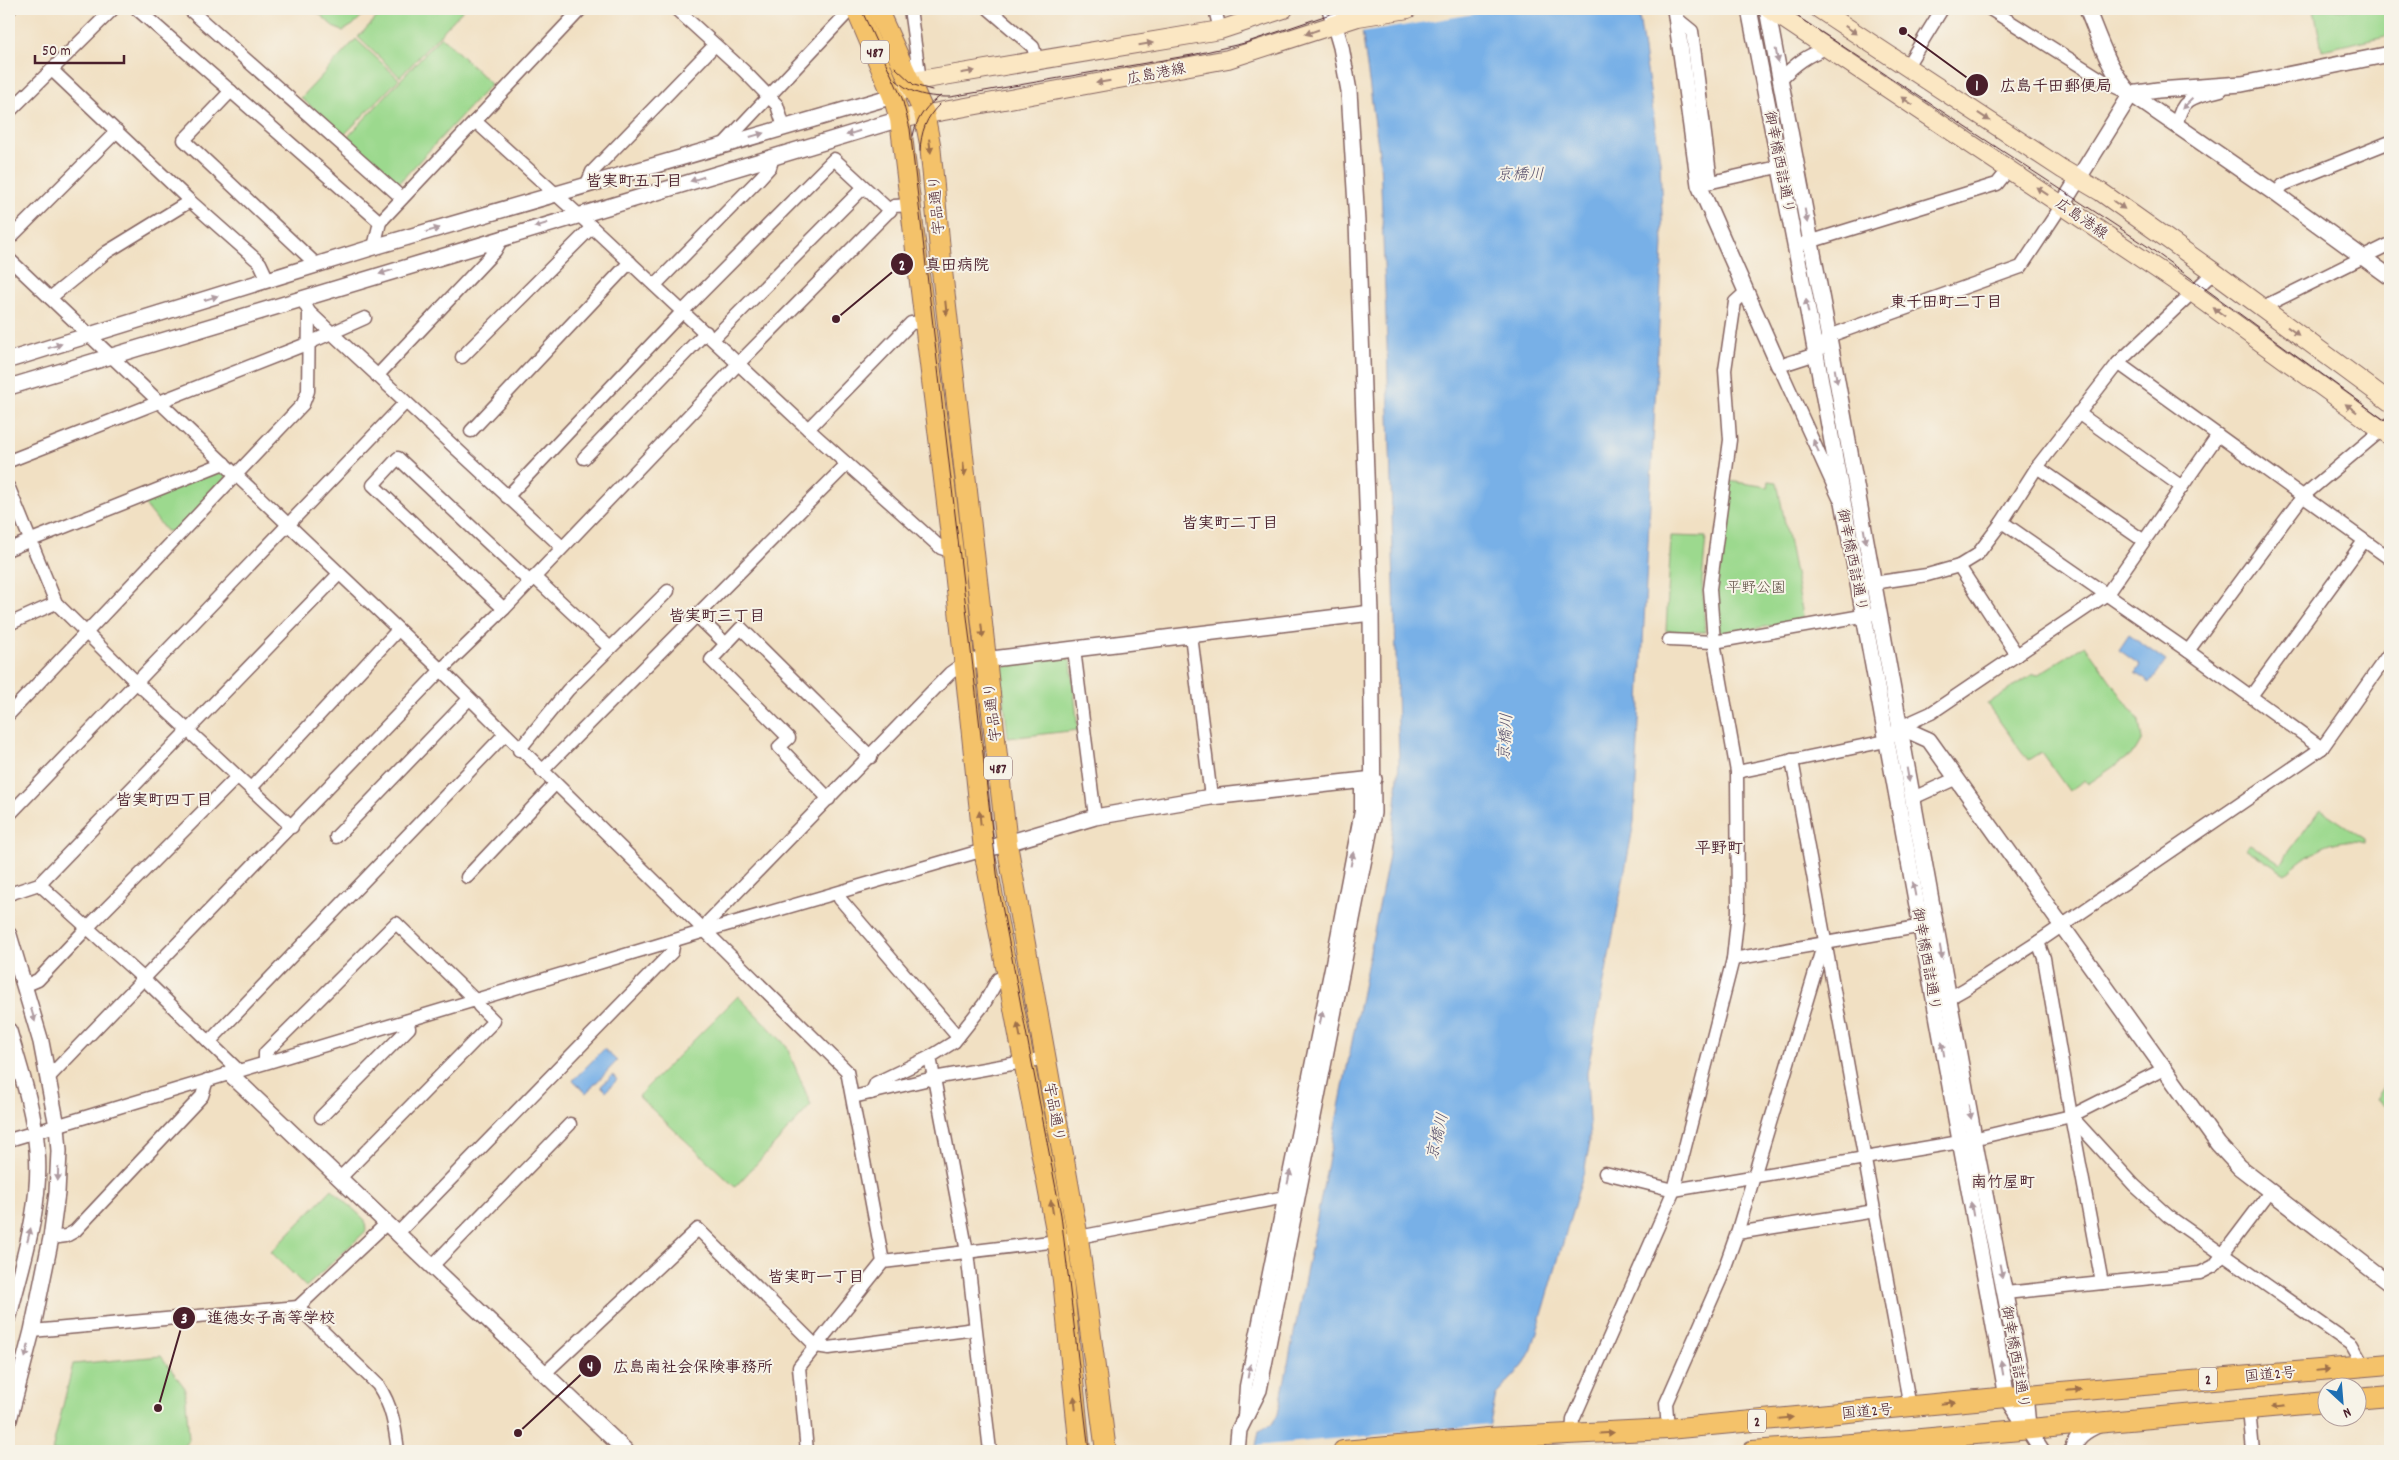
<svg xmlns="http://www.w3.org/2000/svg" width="2399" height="1460" font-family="Dekko,'Klee One',sans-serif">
  <rect width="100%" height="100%" fill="#f7f3e8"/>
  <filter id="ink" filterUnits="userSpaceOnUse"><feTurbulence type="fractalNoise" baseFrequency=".02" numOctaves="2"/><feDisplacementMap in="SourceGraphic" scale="10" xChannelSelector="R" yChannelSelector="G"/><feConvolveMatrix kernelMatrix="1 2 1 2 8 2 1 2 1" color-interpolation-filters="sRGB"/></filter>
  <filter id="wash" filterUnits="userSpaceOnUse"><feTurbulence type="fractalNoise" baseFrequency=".0096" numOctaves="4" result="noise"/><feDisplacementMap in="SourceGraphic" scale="20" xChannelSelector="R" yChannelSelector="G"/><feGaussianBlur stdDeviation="1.12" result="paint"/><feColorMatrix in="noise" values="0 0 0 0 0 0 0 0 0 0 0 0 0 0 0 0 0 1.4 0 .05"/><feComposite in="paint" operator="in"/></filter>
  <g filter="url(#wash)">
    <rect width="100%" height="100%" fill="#f1e0c3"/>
    <g fill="#9cd98e" stroke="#737c5c">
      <polygon points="314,9 369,9 353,25 343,31 335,28"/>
      <polygon points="385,9 464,9 400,77 358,37"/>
      <polygon points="2314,9 2390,9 2390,35 2322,50"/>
      <polygon points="441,36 491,84 396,186 345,140"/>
      <polygon points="356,39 399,79 344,135 301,98"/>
      <polygon points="219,470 226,475 226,479 177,531 166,531 142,501"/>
      <path d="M1729,481L1768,487L1769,481L1777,482L1804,620L1723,634L1718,630C1712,581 1720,530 1729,481Z"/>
      <polygon points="1671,536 1706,537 1702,581 1705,632 1666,631"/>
      <polygon points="2085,645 2139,721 2142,740 2135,752 2088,784 2085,780 2069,791 2041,752 2028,760 1987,704 2033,674 2037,675"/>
      <polygon points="1065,656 1071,662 1078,730 1008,738 1001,671 1007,663"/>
      <path d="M2320,809L2365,839V843C2334,834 2307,854 2285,874L2245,848L2250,844L2280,864Z"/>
      <polygon points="738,996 786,1045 811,1105 735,1187 638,1096"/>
      <polygon points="2390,1077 2390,1110 2375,1100"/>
      <polygon points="332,1189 365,1220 366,1231 306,1287 271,1252"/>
      <polygon points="161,1356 185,1388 189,1439 178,1451 52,1451 73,1364"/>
    </g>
    <g fill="#78b0e7" stroke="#616889">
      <polygon points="1359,9 1638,9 1660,160 1663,244 1634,822 1587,1073 1590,1141 1585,1168 1532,1349 1523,1366 1496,1395 1484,1451 1255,1451 1259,1431 1272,1424 1278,1414 1388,861 1396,804 1399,761 1387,344 1380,160"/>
      <polygon points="2129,635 2166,661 2150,683 2135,673 2140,665 2119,650"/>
      <polygon points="604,1049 617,1061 586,1093 573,1080"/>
      <polygon points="613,1075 617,1080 606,1091 601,1086"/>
    </g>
    <g fill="#f1e0c3">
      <polygon points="1357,9 1503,9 1361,33"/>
      <polygon points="1490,1425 1486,1449 1455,1451 1253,1451 1254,1446"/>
    </g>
  </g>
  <g filter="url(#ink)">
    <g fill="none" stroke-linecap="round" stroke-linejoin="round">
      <defs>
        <g id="minor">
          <polyline points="137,9 380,222"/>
          <polyline points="189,9 402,198"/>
          <polyline points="676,9 744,71 777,105 784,127"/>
          <polyline points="910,9 920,80"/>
          <polyline points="989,9 1033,47 1037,61"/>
          <polyline points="1215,9 1220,30"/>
          <polyline points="1990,9 2109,84 2131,94"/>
          <polyline points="9,10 10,9"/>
          <polyline points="1676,18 1692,31 1711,182"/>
          <polyline points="1907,66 1942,9"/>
          <polyline points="52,70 190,201 260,263 268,280"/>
          <path d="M1781,79C1795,64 1807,55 1827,48"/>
          <polyline points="231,91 184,140 317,265"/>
          <polyline points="9,112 113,9"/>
          <polyline points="475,121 592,227 808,429 941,548 953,552"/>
          <path d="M2177,124C2181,96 2198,96 2221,90"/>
          <polyline points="723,145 851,9"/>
          <polyline points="1703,184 1782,166"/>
          <polyline points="586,186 592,172 715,45"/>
          <polyline points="2276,194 2283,185 2390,142"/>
          <polyline points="9,239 117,131"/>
          <polyline points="1796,246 1997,184 2009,169"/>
          <polyline points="374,247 380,222 581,9"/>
          <polyline points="9,259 441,670 847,1071 883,1262 799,1367 807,1451"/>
          <polyline points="655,285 760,178 770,167 773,157"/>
          <polyline points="50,298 107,252 190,201"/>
          <polyline points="2261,308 2390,244"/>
          <polyline points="309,312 562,547"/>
          <polyline points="713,339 864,187"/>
          <polyline points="462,357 592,227"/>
          <polyline points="2118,363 2390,559"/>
          <polyline points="377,376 495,251 503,237"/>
          <polyline points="2078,413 2182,487"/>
          <polyline points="808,429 911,323 926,322"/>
          <polyline points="471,431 630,262"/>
          <polyline points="584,458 706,332"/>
          <polyline points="9,461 309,343 365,318"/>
          <polyline points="2037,467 2144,541"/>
          <polyline points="9,488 56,603 136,682 292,827"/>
          <polyline points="507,497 683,311 834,159 890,211"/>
          <polyline points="1839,498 1779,366 1816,354 1829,336 2021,267 2062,205"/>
          <polyline points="2002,522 2188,651 2322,748"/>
          <polyline points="9,549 224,463"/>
          <polyline points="1959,566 2017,655"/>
          <polyline points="534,577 610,648"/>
          <polyline points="1859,585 1927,575 1959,566 1977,555 2002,522 2037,467 2118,363 2214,272"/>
          <polyline points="504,609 373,485 398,458 530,582"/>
          <polyline points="697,616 726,644"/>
          <polyline points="9,624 56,603"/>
          <polyline points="1191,635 1211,797"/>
          <polyline points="1669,640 1714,642 1873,614"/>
          <polyline points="1074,649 1095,817"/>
          <polyline points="2188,651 2303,496 2390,423"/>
          <polyline points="2251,696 2364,541"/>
          <polyline points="9,714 303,404 308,391 309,312 302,298"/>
          <polyline points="519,750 568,690 668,591"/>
          <polyline points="1792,760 1910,1407"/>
          <polyline points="542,771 847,464"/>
          <polyline points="1737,772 1886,741 1900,727 1931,713 2107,594 2218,435"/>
          <polyline points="251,788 398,630"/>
          <polyline points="1913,798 1957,778"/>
          <polyline points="829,799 779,747 789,738 711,660 741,628 871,757"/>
          <polyline points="9,815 405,403"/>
          <polyline points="336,837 469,699"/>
          <polyline points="467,877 555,784"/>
          <polyline points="39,884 144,979 238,1070"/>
          <polyline points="838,893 840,899 958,1037"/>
          <polyline points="9,894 39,884 339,574"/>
          <polyline points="705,931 709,921 950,673 964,663"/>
          <polyline points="2038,942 2044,958 2071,1116 2134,1185 2168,1216 2352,1345 2364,1366"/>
          <polyline points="1733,959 1929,925"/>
          <polyline points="24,986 38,980 87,928 237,777"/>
          <polyline points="1941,999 1949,998 1965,989 2038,942 2322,748 2390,652"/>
          <polyline points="209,1042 504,735"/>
          <polyline points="930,1057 967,1252 990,1451"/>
          <polyline points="265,1062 265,1053 396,923 476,1001 479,1006 494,1021 340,1178"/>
          <polyline points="47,1079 441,670 504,609 739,363 894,206 912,205"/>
          <polyline points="871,1093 876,1083 930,1057 954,1042 984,1004 998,979 1008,976"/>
          <polyline points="853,1097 934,1078 1045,1058"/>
          <polyline points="2071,1116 2102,1283"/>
          <polyline points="321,1117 409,1028 407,1021"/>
          <polyline points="9,1140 705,931 984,850"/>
          <polyline points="1605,1173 1674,1190 1960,1142 2071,1116 2164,1069"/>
          <polyline points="398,1233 672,952 674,941"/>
          <polyline points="1737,1233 1875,1211"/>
          <polyline points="51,1238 66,1236 75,1231 202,1096 207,1080"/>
          <polyline points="883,1262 1058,1241 1285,1197"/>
          <polyline points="432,1266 570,1124"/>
          <polyline points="2005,1293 2200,1273 2214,1266 2270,1192"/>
          <polyline points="298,1307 387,1223"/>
          <path d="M32,1331L298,1307L378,1385C392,1406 395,1426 398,1451"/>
          <polyline points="544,1374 698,1229 816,1346 829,1348 975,1329"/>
          <polyline points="2249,1410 2253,1451"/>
          <polyline points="1244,1417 1246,1386 1332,963 1361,811 1361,780"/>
          <polyline points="1668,1429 1666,1403 1721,1278 1737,1233 1823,946"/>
          <polyline points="1572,1434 1573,1420 1674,1190 1733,959 1738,911 1737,772 1714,642 1710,589 1730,440 1725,370 1735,302 1746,292"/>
        </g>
        <g id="tertiary">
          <polyline points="1675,9 1699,185 1779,366"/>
          <polyline points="1749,9 1811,327 2007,1397 2042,1451"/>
          <polyline points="1767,9 1836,375 1977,1154 2025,1395 2028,1426"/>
          <path d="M2087,9C2099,38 2109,71 2131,94L2158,90L2242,84L2390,54"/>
          <polyline points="2062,205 2131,94 2276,194 2390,277"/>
          <polyline points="9,360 374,247 893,96"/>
          <polyline points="9,387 900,119"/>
          <polyline points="976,661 1371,613"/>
          <polyline points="1900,727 1929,740 2218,1144 2239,1167 2390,1284"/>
          <polyline points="984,850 1095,817 1211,797 1374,779"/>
          <polyline points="9,935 41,1042 57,1126 59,1151 57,1193 51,1238 32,1331 9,1420"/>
          <path d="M9,1031C20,1069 34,1110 37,1150C42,1207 22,1263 9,1316"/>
          <polyline points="229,1073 626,1451"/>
          <polyline points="1237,1451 1239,1430 1259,1390 1373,813 1371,613 1357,222 1349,91 1341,47 1330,9"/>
          <path d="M2072,1451C2076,1437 2084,1431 2098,1425"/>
        </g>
        <g id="secondary">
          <polyline points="1769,9 2193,293 2390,436"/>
          <polyline points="1819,9 2062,169 2101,192 2214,272 2390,402"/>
          <polyline points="893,96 920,80 1220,30 1284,9"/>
          <polyline points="900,119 1228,59 1358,17 1408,9"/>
        </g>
        <g id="trunk">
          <polyline points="856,9 893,96 900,119 953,552 984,850 1056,1230 1063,1280 1080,1451"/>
          <polyline points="877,9 924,113 930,144 942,271 1007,844 1078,1238 1106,1451"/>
          <polyline points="2356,1399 2390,1396"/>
          <polyline points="1343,1451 1488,1438 1668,1429 2061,1392 2390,1364"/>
          <polyline points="1752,1451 1910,1440 2326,1402"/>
        </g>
      </defs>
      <use href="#minor" stroke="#846360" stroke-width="15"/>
      <use href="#tertiary" stroke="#846360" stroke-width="18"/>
      <use href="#secondary" stroke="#846360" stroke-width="20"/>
      <use href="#trunk" stroke="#846360" stroke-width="22"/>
      <use href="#minor" stroke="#fff" stroke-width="12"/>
      <use href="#tertiary" stroke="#fff" stroke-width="15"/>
      <use href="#secondary" stroke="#fbe7c3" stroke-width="18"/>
      <use href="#trunk" stroke="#f4c26a" stroke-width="20"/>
      <g stroke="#4a1f2b" stroke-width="1">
        <polyline points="861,9 902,98 910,129 999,890 1061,1215 1089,1451"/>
        <polyline points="1786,9 2147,246 2390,424"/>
        <polyline points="895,67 914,85 932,90"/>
        <path d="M896,80C912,95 929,97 950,97L1192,55L1245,43L1345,9"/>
        <path d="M913,136C916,119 927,104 941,96"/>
        <path d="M920,151C921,132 926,117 940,104"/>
      </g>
    </g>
    <defs><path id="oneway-solid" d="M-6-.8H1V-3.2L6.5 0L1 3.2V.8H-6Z" transform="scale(1.25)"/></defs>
    <g fill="#a28377">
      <use href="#oneway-solid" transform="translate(1851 30) rotate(33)"/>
      <use href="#oneway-solid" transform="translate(1312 32) rotate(161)"/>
      <use href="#oneway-solid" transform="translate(1146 44) rotate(-9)"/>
      <use href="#oneway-solid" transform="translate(968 72) rotate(-9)"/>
      <use href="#oneway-solid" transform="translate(1103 82) rotate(171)"/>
      <use href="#oneway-solid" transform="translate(1907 101) rotate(-146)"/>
      <use href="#oneway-solid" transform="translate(1984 117) rotate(34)"/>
      <use href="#oneway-solid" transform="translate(2042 191) rotate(-146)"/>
      <use href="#oneway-solid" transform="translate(2119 205) rotate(35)"/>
      <use href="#oneway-solid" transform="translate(2219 312) rotate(-144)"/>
      <use href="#oneway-solid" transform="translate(2293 331) rotate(36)"/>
      <use href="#oneway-solid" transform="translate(2351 408) rotate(-144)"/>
    </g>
    <g fill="#ae9aa0">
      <use href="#oneway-solid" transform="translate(1777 56) rotate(79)"/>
      <use href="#oneway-solid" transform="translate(2187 104) rotate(136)"/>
      <use href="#oneway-solid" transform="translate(853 133) rotate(163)"/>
      <use href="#oneway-solid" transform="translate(757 135) rotate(-16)"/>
      <use href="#oneway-solid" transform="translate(697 179) rotate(163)"/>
      <use href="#oneway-solid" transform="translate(1806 216) rotate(80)"/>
      <use href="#oneway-solid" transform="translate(541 225) rotate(163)"/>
      <use href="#oneway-solid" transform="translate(433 230) rotate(-16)"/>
      <use href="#oneway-solid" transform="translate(386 272) rotate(163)"/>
      <use href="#oneway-solid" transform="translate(211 298) rotate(-17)"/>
      <use href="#oneway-solid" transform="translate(1807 306) rotate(-101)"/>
      <use href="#oneway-solid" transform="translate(55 346) rotate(-17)"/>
      <use href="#oneway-solid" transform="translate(1836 376) rotate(80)"/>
      <use href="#oneway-solid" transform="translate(1816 446) rotate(-114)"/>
      <use href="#oneway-solid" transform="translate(1865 536) rotate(80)"/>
      <use href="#oneway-solid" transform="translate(1908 775) rotate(80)"/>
      <use href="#oneway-solid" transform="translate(1352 859) rotate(-79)"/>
      <use href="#oneway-solid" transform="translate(1914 889) rotate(-101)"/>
      <use href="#oneway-solid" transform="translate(1941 952) rotate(80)"/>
      <use href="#oneway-solid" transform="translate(33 1015) rotate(73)"/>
      <use href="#oneway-solid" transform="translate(1321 1018) rotate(-78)"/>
      <use href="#oneway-solid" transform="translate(1943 1049) rotate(-100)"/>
      <use href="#oneway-solid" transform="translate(1970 1112) rotate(80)"/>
      <use href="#oneway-solid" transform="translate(58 1174) rotate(92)"/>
      <use href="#oneway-solid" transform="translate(1289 1177) rotate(-78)"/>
      <use href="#oneway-solid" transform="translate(1972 1209) rotate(-100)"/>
      <use href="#oneway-solid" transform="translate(29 1235) rotate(-76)"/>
      <use href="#oneway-solid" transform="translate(2001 1271) rotate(79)"/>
      <use href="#oneway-solid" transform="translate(27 1351) rotate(105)"/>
      <use href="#oneway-solid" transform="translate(2002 1368) rotate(-100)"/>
      <use href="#oneway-solid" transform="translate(1249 1371) rotate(-79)"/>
    </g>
    <g fill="#9f704a">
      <use href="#oneway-solid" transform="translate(930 146) rotate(83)"/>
      <use href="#oneway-solid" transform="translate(946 308) rotate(84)"/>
      <use href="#oneway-solid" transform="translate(964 469) rotate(84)"/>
      <use href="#oneway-solid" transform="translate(982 631) rotate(84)"/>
      <use href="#oneway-solid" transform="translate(980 818) rotate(-96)"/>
      <use href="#oneway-solid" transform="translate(1019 1030) rotate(-101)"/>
      <use href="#oneway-solid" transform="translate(1052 1207) rotate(-99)"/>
      <use href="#oneway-solid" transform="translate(2323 1370) rotate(-5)"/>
      <use href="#oneway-solid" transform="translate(2074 1390) rotate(-5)"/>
      <use href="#oneway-solid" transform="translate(1075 1403) rotate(-96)"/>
      <use href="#oneway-solid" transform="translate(1948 1403) rotate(-6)"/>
      <use href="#oneway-solid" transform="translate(2278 1407) rotate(174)"/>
      <use href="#oneway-solid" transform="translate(1786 1418) rotate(-5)"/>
      <use href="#oneway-solid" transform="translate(1607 1433) rotate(-3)"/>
    </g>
  </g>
  <g text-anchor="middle" stroke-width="4" stroke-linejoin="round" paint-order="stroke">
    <g fill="#f7f3e8" stroke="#7e5f64" stroke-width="1">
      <rect x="861" y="40.5" width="28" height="23" rx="4"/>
      <rect x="984" y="756.5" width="28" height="23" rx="4"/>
      <rect x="2199" y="1367.5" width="18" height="23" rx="4"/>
      <rect x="1748" y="1409.5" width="18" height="23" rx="4"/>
    </g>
    <g font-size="14" font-weight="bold" fill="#4a1f2b">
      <text x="875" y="57">487</text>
      <text x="998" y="773">487</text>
      <text x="2208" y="1384">2</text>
      <text x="1757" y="1426">2</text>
    </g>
    <g font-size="15" fill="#4a1f2b" stroke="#f7f3e8">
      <text transform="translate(1156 73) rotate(-11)" y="5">広島港線</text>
      <text transform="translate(1780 162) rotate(79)" y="5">御幸橋西詰通り</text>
      <text transform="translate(936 205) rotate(-95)" y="5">宇品通り</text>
      <text transform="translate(2082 218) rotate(35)" y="5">広島港線</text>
      <text transform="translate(1853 560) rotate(79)" y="5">御幸橋西詰通り</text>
      <text transform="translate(992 712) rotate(-97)" y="5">宇品通り</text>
      <text transform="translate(1927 959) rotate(80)" y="5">御幸橋西詰通り</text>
      <text transform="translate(1055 1112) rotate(80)" y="5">宇品通り</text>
      <text transform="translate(2016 1357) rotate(80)" y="5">御幸橋西詰通り</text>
      <text transform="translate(2270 1374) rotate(-5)" y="5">国道2号</text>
      <text transform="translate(1867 1411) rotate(-5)" y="5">国道2号</text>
    </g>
    <g font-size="15" fill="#5e4e44" stroke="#f7f3e8">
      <text x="1756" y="592">平野公園</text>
    </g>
    <g font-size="16" font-style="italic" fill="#5a526d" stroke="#f7f3e8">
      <text x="1520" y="179">京橋川</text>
      <text transform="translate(1504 737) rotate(-86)" y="6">京橋川</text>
      <text transform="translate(1436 1136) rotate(-76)" y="6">京橋川</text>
    </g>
    <g font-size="16" font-weight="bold" fill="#4a1f2b" stroke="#f7f3e8">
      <text x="634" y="186">皆実町五丁目</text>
      <text x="1946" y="307">東千田町二丁目</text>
      <text x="1230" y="528">皆実町二丁目</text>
      <text x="717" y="621">皆実町三丁目</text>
      <text x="164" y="805">皆実町四丁目</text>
      <text x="1719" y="853">平野町</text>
      <text x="2003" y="1187">南竹屋町</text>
      <text x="816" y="1282">皆実町一丁目</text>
    </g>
  </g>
  <path fill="none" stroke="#4a1f2b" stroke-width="2" d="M1903 31L1977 85M836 319L902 264M158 1408L184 1318M518 1433L590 1366"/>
  <g fill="#4a1f2b" stroke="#f7f3e8" stroke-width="2">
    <circle cx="1903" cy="31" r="5"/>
    <circle cx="836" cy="319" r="5"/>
    <circle cx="158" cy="1408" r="5"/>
    <circle cx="518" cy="1433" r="5"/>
    <circle cx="1977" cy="85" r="12"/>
    <circle cx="902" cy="264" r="12"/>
    <circle cx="184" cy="1318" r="12"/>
    <circle cx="590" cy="1366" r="12"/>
  </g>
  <g font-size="15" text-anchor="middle" font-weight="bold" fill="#fff">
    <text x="1977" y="90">1</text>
    <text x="902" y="270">2</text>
    <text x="184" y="1323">3</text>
    <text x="590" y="1371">4</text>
  </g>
  <g font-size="16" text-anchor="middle" font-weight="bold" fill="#4a1f2b" stroke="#f7f3e8" stroke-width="4" stroke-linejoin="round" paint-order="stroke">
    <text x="2056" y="91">広島千田郵便局</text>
    <text x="957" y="270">真田病院</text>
    <text x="271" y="1323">進徳女子高等学校</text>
    <text x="693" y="1372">広島南社会保険事務所</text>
  </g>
  <rect width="2399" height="1460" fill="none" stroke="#f7f3e8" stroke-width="30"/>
  <g transform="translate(2342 1402) rotate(154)"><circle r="24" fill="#f7f3e8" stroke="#b29e9c"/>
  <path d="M0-4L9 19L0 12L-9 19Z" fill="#1f6fb2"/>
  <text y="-8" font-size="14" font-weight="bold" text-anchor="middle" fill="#4a1f2b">N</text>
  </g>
  <path d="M35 55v8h89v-8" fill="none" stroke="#4a1f2b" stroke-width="2.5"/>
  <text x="42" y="55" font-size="15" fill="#4a1f2b" stroke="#f7f3e8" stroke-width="4" paint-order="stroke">50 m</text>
</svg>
